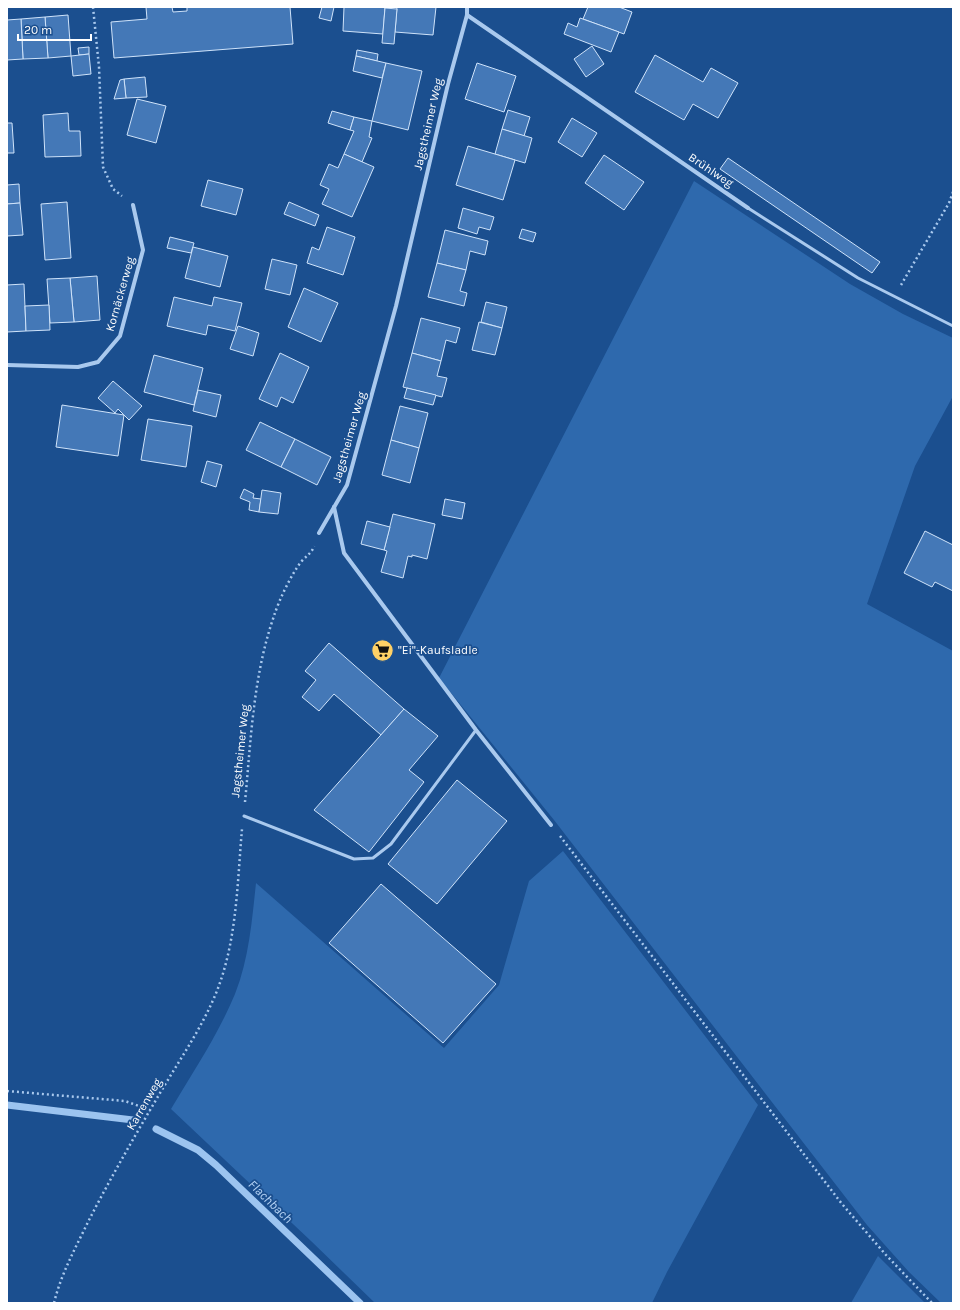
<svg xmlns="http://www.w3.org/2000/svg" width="960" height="1310" font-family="Karla,sans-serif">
  <rect width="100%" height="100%" fill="#1b4f8f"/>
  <g fill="#2e69ad">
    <polygon points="694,181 850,284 903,314 953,338 953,396 915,466 867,604 953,651 953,1303 941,1303 909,1272 867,1225 554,820 439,678"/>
    <path d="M563,851L758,1105L667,1272L652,1303H375L311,1241L171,1109C193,1072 218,1035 235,994C249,959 252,920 256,883L444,1048L499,985L529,881Z"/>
    <polygon points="878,1256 925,1303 851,1303"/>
  </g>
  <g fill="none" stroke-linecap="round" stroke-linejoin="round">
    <g stroke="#9cc4f0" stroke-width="7">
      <polyline points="7,1105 133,1120"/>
      <polyline points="156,1129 198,1150 216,1165 360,1303"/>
    </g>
  </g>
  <g fill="#4478b7" stroke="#cfe3fa">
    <polygon points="146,7 172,7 173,12 187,11 187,7 290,7 293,44 114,58 111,22 147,19"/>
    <polygon points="322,7 334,7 331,21 319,18"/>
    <polygon points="344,7 385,7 383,34 343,31"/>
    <polygon points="397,7 436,7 433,35 395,32"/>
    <polygon points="588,7 619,7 632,12 624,34 583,19"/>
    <polygon points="385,8 397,9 394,44 382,43"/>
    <polygon points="68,15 71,56 48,58 45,17"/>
    <polygon points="45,17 48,58 23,59 21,19"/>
    <polygon points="580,18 619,32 611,52 564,34 568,23 577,27"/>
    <polygon points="21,19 23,59 7,60 7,20"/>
    <polygon points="592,46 604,64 586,77 574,59"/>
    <polygon points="89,47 89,54 79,55 78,48"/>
    <polygon points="357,50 378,54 377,61 356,56"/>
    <polygon points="89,54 91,74 73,76 71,56"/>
    <polygon points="655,55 703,82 711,68 738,83 718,118 693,104 684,120 635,92"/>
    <polygon points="356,56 386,63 382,78 353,71"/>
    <polygon points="386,63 422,71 408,130 372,121"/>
    <polygon points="477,63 516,76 504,112 465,99"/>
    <polygon points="145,77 147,97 126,98 124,79"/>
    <polygon points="124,79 126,98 114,99 120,80"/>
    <polygon points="137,99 166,106 156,143 127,135"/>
    <polygon points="508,110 530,117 524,136 502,129"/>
    <polygon points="332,111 354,117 350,130 328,123"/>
    <polygon points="68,113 69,131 80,131 81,156 45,157 43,115"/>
    <polygon points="354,117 372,121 369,137 372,138 362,162 344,154 354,131 350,130"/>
    <polygon points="572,118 597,133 582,157 558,142"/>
    <polygon points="7,123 12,123 14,153 7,153"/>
    <polygon points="502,129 532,138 525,163 495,154"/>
    <polygon points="468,146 515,160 503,200 456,185"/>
    <polygon points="344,154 374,167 352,217 322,204 329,189 320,185 329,164 338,168"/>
    <polygon points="604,155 644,182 624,210 585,183"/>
    <polygon points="728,158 880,262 872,273 720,169"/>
    <polygon points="208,180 243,189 236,215 201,206"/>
    <polygon points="19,184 20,203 7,204 7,185"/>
    <polygon points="67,202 71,258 45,260 41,204"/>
    <polygon points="289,202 319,215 315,226 284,214"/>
    <polygon points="20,203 23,235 7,236 7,204"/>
    <polygon points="463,208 494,217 490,230 479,227 477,234 458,228"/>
    <polygon points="327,227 355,237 343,275 307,263 312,247 319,250"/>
    <polygon points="522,229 536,233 533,242 519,238"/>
    <polygon points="445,230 488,241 485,255 470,251 466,270 437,263"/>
    <polygon points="170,237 194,243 191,253 167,248"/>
    <polygon points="193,247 228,256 220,287 185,278"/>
    <polygon points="272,259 297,265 290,295 265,289"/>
    <polygon points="437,263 466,270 460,291 467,293 464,306 428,297"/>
    <polygon points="97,276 100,320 74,322 70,278"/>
    <polygon points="70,278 74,322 50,323 47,279"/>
    <polygon points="24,284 26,331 7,332 7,285"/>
    <polygon points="304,288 338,303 321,342 288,327"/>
    <polygon points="174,297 212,306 214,297 242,303 235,331 208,325 206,335 167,326"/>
    <polygon points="486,302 507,307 502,328 481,322"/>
    <polygon points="49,305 50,330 26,331 25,306"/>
    <polygon points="421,318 460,328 456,343 446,340 441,361 412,353"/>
    <polygon points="479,322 502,328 495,355 472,350"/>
    <polygon points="238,326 259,333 253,356 230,349"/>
    <polygon points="280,353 309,367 293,403 281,397 277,407 259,399"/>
    <polygon points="412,353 441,361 437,376 447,378 442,397 403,387"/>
    <polygon points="154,355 203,368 194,405 144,392"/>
    <polygon points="113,381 142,406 129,420 118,409 115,413 98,398"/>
    <polygon points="407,388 436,395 433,405 404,398"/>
    <polygon points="198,390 221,395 216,417 193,411"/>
    <polygon points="62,405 124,415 118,456 56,447"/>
    <polygon points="400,406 428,413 419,448 391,440"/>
    <polygon points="148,419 192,426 186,467 141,460"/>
    <polygon points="260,422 295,439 281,467 246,450"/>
    <polygon points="295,439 331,457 317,485 281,467"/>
    <polygon points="391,440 419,448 410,483 382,475"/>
    <polygon points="207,461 222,465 216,487 201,482"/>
    <polygon points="244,489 254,494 253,498 261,499 259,512 249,510 250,502 240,498"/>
    <polygon points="262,490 281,493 278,514 259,512"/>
    <polygon points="445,499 465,503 462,519 442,515"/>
    <polygon points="393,514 435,524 427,559 412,555 412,557 408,556 403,578 381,572 387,551 384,550"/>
    <polygon points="367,521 390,527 384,550 361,544"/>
    <polygon points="925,531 953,545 953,591 935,582 932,587 904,573"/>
    <polygon points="329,643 404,709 381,735 334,694 319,711 302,697 316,680 305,671"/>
    <polygon points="404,709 438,736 409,770 424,782 369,852 314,810"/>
    <polygon points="457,780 507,821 437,904 388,864"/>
    <polygon points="381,884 496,984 443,1043 329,943"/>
  </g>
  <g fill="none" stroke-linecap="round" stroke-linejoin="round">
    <g stroke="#a9c9ee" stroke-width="2.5" stroke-dasharray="2 3" stroke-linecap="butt">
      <polyline points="93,7 99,67 103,167 113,189 122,196"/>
      <polyline points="901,285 949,203 953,192"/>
      <path d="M245,802C251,740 253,676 274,616C279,600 291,575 301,562C306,556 312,553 314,546"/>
      <polyline points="560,836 842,1204 886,1255 932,1303"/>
      <polyline points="7,1091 125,1101 139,1106 150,1111"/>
      <path d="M54,1303C61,1274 75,1249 88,1222C111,1177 137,1132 163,1088C181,1058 200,1030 214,998C237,945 237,886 242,829"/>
    </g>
    <g stroke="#a9c9ee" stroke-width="3">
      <polyline points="748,208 858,278 953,326"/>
      <polyline points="244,816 354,859 373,858 391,844 476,730"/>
    </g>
    <g stroke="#a9c9ee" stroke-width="4">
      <polyline points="467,15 748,208"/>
      <polyline points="7,365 78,367 98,362 120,336 143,250 133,205"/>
      <polyline points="334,507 344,553 476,730 551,825"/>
      <polyline points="319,533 347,485 396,306 448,84 467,15 467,7"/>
    </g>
  </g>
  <defs>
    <symbol id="supermarket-disc" viewBox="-11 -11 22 22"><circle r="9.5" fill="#ffd166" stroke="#1b4f8f"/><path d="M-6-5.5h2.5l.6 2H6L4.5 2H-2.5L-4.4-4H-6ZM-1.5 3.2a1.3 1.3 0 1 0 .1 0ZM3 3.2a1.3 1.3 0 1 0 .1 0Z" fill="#111"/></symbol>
  </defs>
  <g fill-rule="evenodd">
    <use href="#supermarket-disc" x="370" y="638" width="25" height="25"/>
  </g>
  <g text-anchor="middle" stroke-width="3.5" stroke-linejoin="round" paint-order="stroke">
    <g font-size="12" fill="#fff" stroke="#1b4f8f">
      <text transform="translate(428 124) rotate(-77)" y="4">Jagstheimer Weg</text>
      <text transform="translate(711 170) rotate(34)" y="4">Brühlweg</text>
      <text transform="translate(120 294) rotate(-74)" y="4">Kornäckerweg</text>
      <text transform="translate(349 437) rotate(-74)" y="4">Jagstheimer Weg</text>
      <text transform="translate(240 751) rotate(-84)" y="4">Jagstheimer Weg</text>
      <text transform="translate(144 1104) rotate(-60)" y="4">Karrenweg</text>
    </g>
    <g font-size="12" fill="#fff" stroke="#1b4f8f" text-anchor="start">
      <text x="398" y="654">"Ei"-Kaufsladle</text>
    </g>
    <g font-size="13" font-style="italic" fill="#b5d3f5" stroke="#1b4f8f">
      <text transform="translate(271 1201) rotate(44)" y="5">Flachbach</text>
    </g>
  </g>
  <rect width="960" height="1310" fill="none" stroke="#ffffff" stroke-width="16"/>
  <path d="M18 34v6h73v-6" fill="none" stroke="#ffffff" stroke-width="2"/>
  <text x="24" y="34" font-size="12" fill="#ffffff" stroke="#1b4f8f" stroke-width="3" paint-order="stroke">20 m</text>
</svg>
